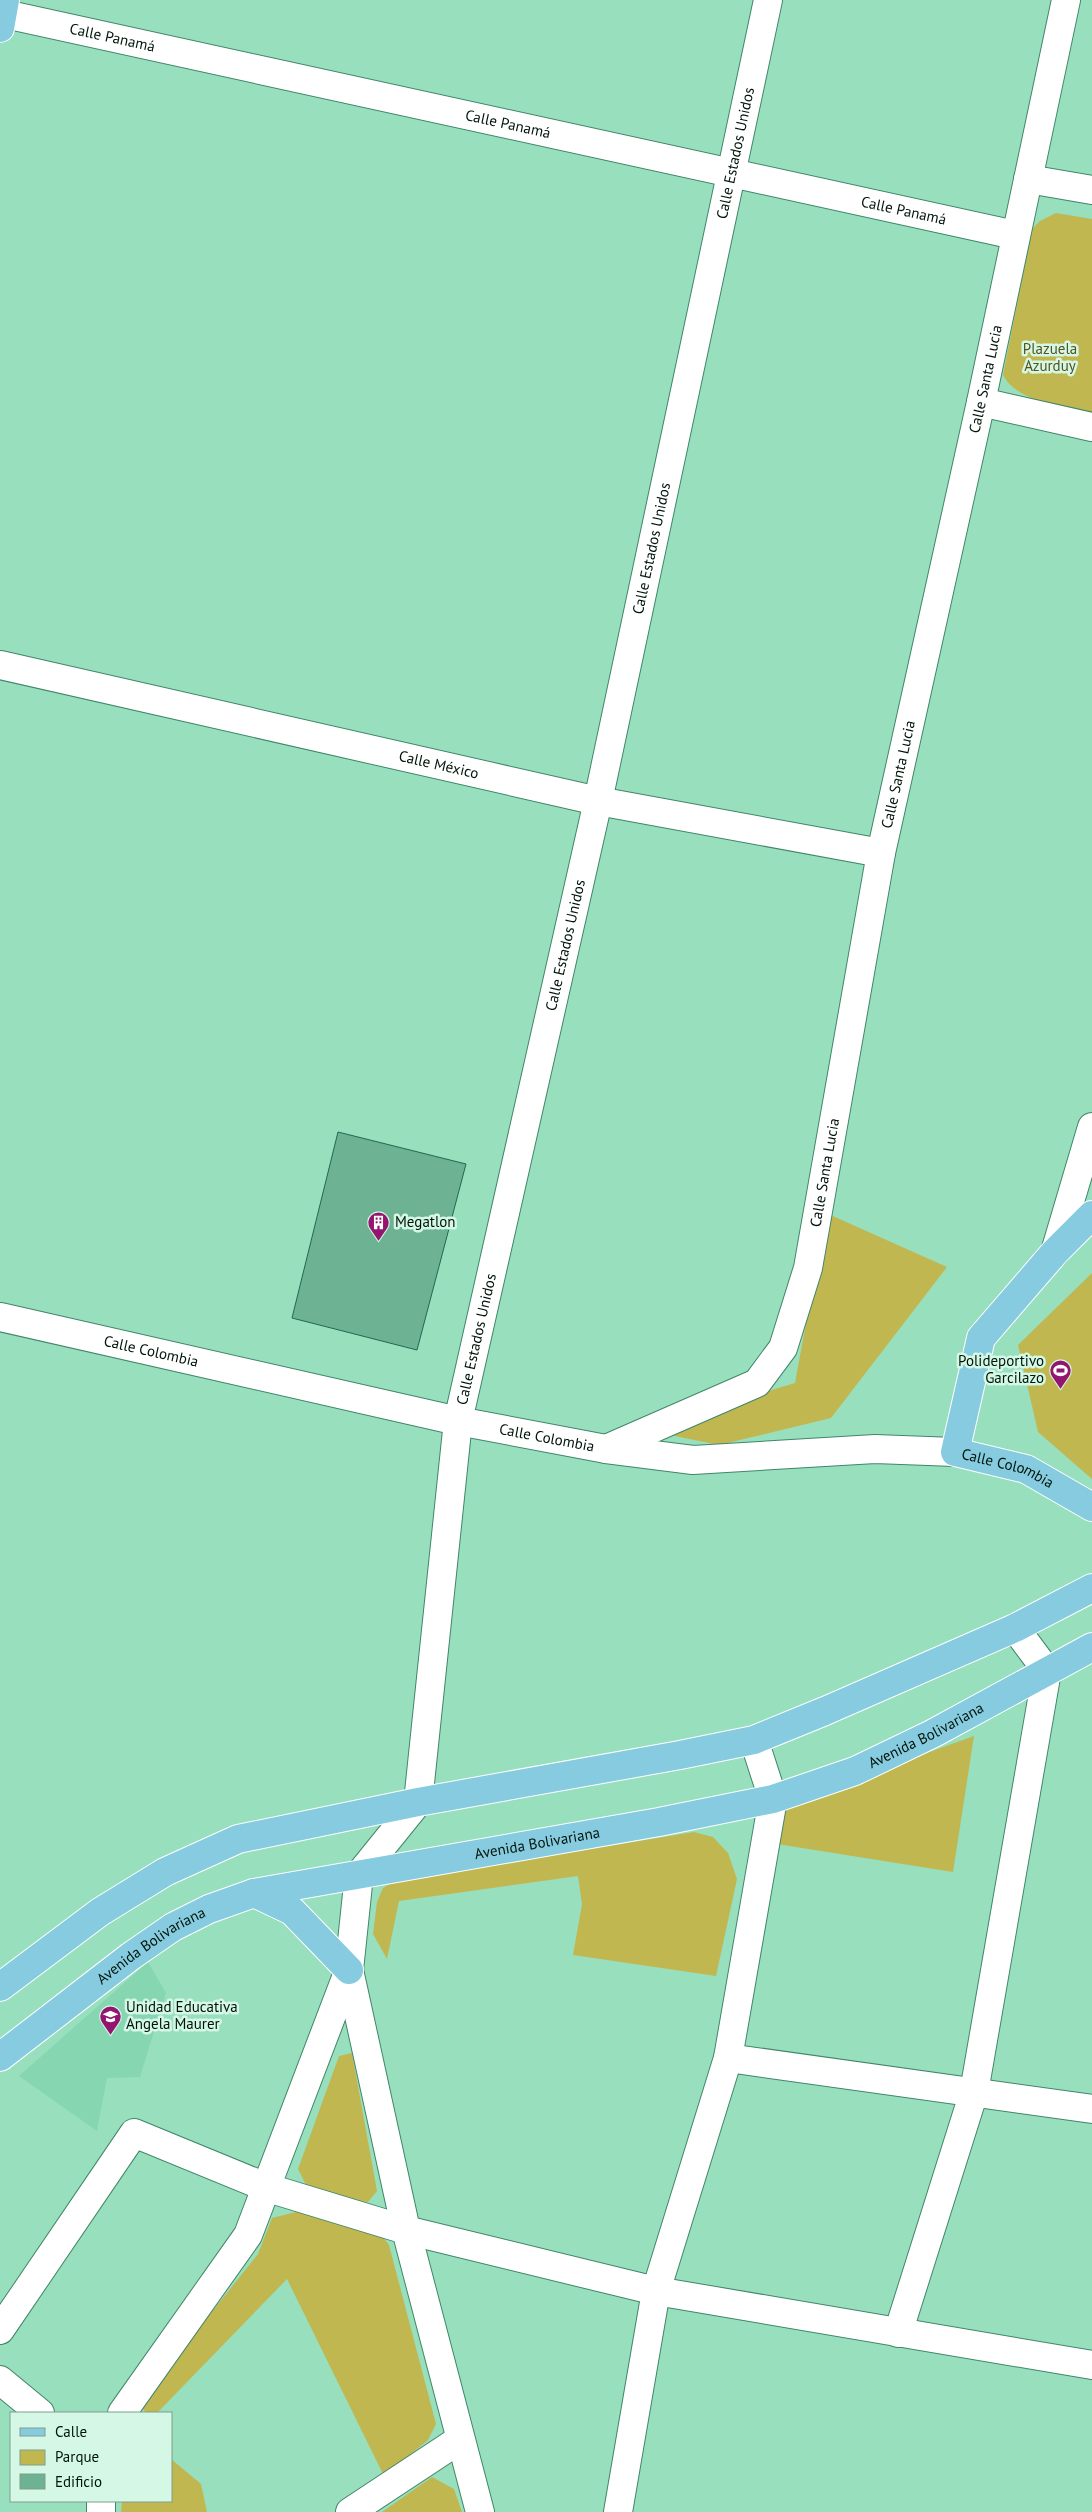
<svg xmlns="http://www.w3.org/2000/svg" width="1092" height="2512" font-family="'PT Sans',sans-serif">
  <rect width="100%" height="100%" fill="#98dfbe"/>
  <polygon fill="#86d6b2" points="148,1962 166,1993 140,2077 107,2078 97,2131 19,2076"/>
  <g fill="#c1b750">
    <path d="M1056,213L1092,219V413C1063,406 1018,403 1003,375L1032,229L1040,221Z"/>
    <polygon points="826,1213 947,1267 831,1418 719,1445 665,1434 746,1398 795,1383"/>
    <polygon points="1092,1273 1092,1479 1038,1432 1018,1345"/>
    <polygon points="974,1736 953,1872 777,1844 779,1806"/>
    <polygon points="694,1832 713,1837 728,1853 737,1879 716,1976 573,1955 582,1904 578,1876 399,1901 387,1959 373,1934 377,1902 383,1888 395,1881"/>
    <polygon points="352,2053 377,2191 368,2202 347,2200 306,2185 298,2169 339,2056"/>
    <polygon points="300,2211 380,2233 389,2245 436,2424 428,2440 384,2476 287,2279 157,2413 146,2413 139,2403 258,2254 272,2218"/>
    <polygon points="171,2459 201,2484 207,2512 121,2512 122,2501 171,2501"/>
    <polygon points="432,2477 454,2489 462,2512 382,2512"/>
  </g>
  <polygon fill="#6db393" stroke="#20694d" points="338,1132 466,1164 417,1350 292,1318"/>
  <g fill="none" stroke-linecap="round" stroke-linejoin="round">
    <defs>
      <g id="minor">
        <path id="s1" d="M0,13L1015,235"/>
        <polyline points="1028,179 1092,190"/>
        <polyline points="981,402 1092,427"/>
        <path id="s2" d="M0,665L598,801L881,853"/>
        <polyline points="1055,1252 1092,1127"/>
        <path id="s3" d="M0,1317L458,1421L606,1449L693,1460L875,1449L955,1452"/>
        <path id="s4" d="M606,1449L757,1383L783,1348L808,1268L881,853L981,402L1066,0"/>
        <polyline points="349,1970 406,2230 480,2512"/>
        <polyline points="728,2058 1092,2109"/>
        <polyline points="0,2330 134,2133 268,2188 406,2230 656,2291 1092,2365"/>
        <polyline points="898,2333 974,2092 1047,1671 1015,1628"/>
        <polyline points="0,2380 40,2413"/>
        <path id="s5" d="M122,2413L248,2235L349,1970L359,1875L418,1802L458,1421L598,801L768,0"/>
        <polyline points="101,2512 101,2501"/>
        <polyline points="350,2512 459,2440"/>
        <polyline points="618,2512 656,2291 728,2058 773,1799 754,1740"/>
      </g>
      <g id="major">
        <polyline points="0,28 5,0"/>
        <path id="s6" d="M1092,1215L1055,1252L981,1338L955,1452L1026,1469L1092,1507"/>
        <polyline points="254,1893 292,1911 349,1970"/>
        <polyline points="0,1987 100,1912 165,1872 238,1839 418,1802 680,1755 754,1740 825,1711 1015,1628 1092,1588"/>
        <path id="s7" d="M0,2057L131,1956L173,1927L209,1909L254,1893L659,1822L773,1799L855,1771L932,1734L1092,1647"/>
      </g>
    </defs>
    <use href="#minor" stroke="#408668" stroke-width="30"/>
    <use href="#major" stroke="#fff" stroke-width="30"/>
    <use href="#minor" stroke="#fff" stroke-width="28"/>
    <use href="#major" stroke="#86cbe0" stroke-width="28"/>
  </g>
  <defs>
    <symbol id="building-pin" viewBox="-11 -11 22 30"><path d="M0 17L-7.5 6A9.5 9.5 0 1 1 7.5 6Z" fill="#94156f" stroke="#d5f7e6"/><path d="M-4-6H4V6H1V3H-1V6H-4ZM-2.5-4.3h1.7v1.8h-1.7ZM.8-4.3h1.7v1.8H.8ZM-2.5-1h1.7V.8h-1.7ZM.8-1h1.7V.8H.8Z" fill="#fff"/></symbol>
    <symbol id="stadium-pin" viewBox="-11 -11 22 30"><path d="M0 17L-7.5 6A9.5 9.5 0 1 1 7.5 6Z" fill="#94156f" stroke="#d5f7e6"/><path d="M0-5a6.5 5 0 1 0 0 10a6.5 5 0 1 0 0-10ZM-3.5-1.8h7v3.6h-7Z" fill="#fff"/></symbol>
    <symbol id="school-pin" viewBox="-11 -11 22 30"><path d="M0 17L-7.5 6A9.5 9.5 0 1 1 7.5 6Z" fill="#94156f" stroke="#d5f7e6"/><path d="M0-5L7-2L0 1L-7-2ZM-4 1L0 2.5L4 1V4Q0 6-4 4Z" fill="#fff"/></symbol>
  </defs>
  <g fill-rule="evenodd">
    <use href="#building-pin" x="366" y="1210" width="25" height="34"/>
    <use href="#stadium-pin" x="1048" y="1358" width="25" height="34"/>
    <use href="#school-pin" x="98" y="2004" width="25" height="34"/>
  </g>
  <g text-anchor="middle" stroke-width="5" stroke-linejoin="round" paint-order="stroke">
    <g font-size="15" fill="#00150a" stroke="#d5f7e6">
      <text dy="5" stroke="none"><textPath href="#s1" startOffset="115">Calle Panamá</textPath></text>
      <text dy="5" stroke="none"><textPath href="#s1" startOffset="520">Calle Panamá</textPath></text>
      <text dy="5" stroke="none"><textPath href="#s5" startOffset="2372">Calle Estados Unidos</textPath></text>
      <text dy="5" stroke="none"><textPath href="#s1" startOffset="925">Calle Panamá</textPath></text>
      <text dy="5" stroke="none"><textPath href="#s4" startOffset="1199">Calle Santa Lucia</textPath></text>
      <text dy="5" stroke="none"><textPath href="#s5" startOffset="1968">Calle Estados Unidos</textPath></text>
      <text dy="5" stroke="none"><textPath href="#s2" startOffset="450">Calle México</textPath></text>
      <text dy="5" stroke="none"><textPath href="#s4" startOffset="794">Calle Santa Lucia</textPath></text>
      <text dy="5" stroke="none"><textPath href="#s5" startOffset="1562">Calle Estados Unidos</textPath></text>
      <text dy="5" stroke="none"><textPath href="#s4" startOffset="389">Calle Santa Lucia</textPath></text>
      <text dy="5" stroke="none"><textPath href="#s5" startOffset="1158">Calle Estados Unidos</textPath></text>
      <text dy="5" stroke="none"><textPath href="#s3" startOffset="155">Calle Colombia</textPath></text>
      <text dy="5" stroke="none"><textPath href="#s3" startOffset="560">Calle Colombia</textPath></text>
      <text dy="5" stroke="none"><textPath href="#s6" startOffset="338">Calle Colombia</textPath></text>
      <text dy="5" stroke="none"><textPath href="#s7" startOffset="998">Avenida Bolivariana</textPath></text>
      <text dy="5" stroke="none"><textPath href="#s7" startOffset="592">Avenida Bolivariana</textPath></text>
      <text dy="5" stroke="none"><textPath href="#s7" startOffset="188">Avenida Bolivariana</textPath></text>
    </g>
    <g font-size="15" fill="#56511b" stroke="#d5f7e6">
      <text x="1050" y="354">Plazuela<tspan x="1050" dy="17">Azurduy</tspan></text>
    </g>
    <g font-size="15" fill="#00150a" stroke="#d5f7e6" text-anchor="start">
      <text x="395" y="1227">Megatlon</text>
      <text x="1044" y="1366" text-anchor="end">Polideportivo<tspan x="1044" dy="17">Garcilazo</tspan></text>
      <text x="126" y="2012">Unidad Educativa<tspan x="126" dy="17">Angela Maurer</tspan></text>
    </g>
  </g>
  <rect x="10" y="2412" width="162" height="90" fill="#d5f7e6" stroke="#809d8e"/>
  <rect x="20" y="2428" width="25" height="8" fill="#86cbe0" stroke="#809d8e"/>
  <text x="55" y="2437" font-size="15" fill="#00150a">Calle</text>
  <rect x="20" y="2450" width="25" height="15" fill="#c1b750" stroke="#809d8e"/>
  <text x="55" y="2462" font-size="15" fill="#00150a">Parque</text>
  <rect x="20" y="2474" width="25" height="15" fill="#6db393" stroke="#809d8e"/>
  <text x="55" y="2487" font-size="15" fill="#00150a">Edificio</text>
</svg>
